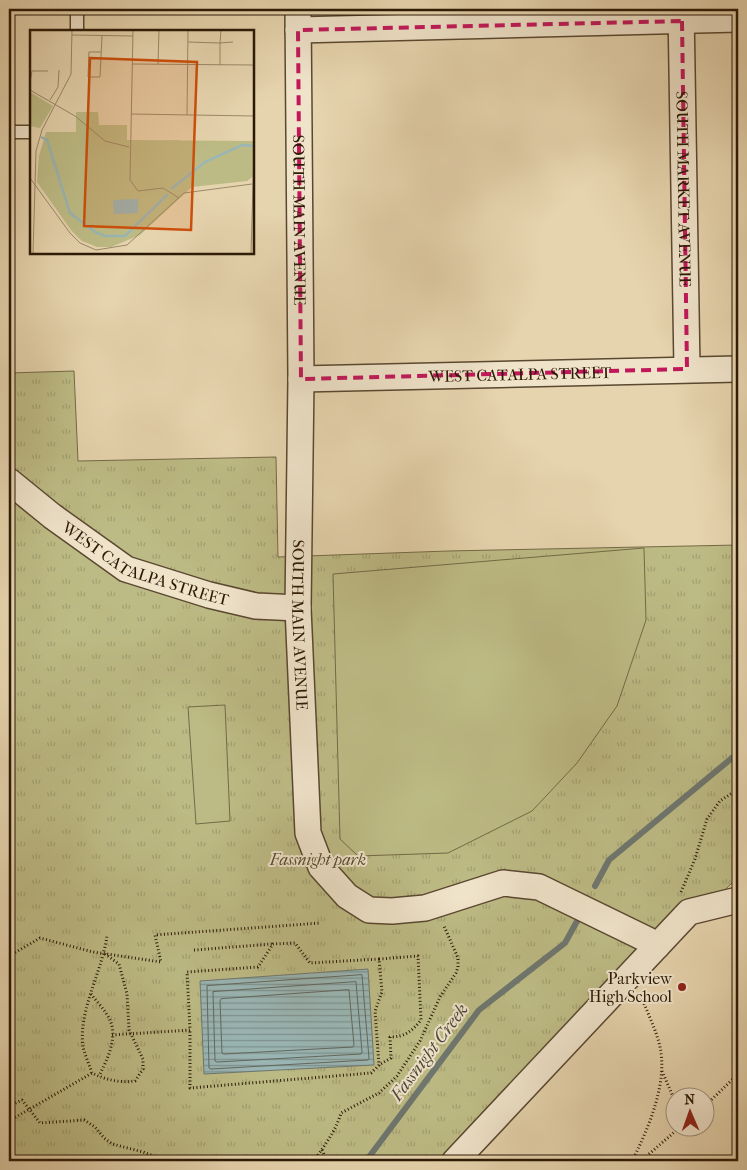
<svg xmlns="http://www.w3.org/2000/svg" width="747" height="1170" font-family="'IM FELL French Canon',serif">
  <defs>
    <pattern id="park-tufts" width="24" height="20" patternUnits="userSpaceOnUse" patternTransform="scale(1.25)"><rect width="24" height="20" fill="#bdbb85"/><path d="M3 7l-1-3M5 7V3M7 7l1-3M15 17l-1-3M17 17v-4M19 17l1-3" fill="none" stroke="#a3a071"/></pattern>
    <pattern id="water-rules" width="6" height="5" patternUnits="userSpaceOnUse" patternTransform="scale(1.25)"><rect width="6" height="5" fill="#9ab6b5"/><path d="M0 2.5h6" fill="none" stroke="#7e9391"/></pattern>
  </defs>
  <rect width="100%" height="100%" fill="#e6d4ae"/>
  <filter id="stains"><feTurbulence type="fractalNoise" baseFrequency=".004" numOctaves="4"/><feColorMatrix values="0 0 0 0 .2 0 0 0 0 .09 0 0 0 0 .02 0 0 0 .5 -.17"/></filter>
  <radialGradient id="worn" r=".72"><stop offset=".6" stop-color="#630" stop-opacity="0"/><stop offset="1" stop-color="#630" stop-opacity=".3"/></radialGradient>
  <polygon fill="url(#park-tufts)" stroke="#746a46" points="74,371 78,461 276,457 278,557 448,551 738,545 738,877 449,1161 9,1161 9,373"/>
  <g fill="#bdbb85" stroke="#746a46">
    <polygon points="644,548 646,620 617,706 577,763 532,811 448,853 358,856 340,839 333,574"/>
    <polygon points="225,705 230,821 196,824 188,707"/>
  </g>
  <polygon fill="url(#water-rules)" stroke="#6e776f" points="368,969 374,1065 204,1074 200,981"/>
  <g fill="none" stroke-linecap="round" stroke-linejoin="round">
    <g stroke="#62685e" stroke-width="1">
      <polygon points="362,975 369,1058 368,1060 211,1069 209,1068 207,986"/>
      <polygon points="356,982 362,1052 361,1054 217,1062 215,1061 213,992"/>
      <polygon points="349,990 354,1045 353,1047 224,1054 222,1053 220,1001 221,999"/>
    </g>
    <g stroke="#6e776f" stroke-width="6">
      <polyline points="595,886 609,860 738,753"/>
      <polyline points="366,1161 479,1010 565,943 581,914"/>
    </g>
    <defs>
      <g id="lane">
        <polyline points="77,9 77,31"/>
        <polyline points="9,132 31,132"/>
      </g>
      <g id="street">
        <path id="s1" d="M298,9L301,379L298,608L308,833L321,867L347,896L369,910L392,911L425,908L503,883L539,887L648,940L657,946"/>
        <path id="s2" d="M681,9L687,369"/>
        <polyline points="298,30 738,19"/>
        <path id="s3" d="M301,379L738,369"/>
        <path id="s4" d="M9,481L52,516L126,569L209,595L256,606L298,608"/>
        <polyline points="455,1161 689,912 738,900"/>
      </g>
    </defs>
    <use href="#lane" stroke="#5a4830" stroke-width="15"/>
    <use href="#street" stroke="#5a4830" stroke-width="28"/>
    <g stroke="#2b1906" stroke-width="3" stroke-dasharray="1 2.5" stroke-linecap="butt">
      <polyline points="681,892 695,859 707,819 720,801 738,789"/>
      <polyline points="194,950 272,944"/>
      <path d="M105,954L119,964L127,994L129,1030L143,1059V1069L135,1081C119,1083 106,1080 92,1073C89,1064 85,1055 83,1047C78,1011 102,972 107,936"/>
      <polyline points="9,956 40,938 93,952 161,962 155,935 320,923"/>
      <path d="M379,959L418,956L421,1020C412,1031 405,1037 390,1037L391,1058L379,1065"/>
      <path d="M91,994C97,1002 106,1011 110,1020C118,1038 107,1060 99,1076"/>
      <polyline points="112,1035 190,1030 187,972 258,967 273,944 295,943 310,963 379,959 382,992 375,1011 379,1065 371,1073 190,1088 190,1030"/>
      <polyline points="662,1071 674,1099"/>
      <polyline points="9,1106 22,1100 40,1123 84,1120 95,1127 104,1138 112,1144 143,1152 167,1161"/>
      <polyline points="704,1107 738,1074"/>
      <polyline points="9,1121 92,1073"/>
      <polyline points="322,1150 327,1161"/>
      <path d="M314,1161C324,1146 336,1131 341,1113L379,1093L397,1076L420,1041L440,997L456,973L458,967V958L444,926"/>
      <path d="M632,1161C648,1130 668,1083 660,1047C656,1029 647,1012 641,996"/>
      <polyline points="641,1161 679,1128"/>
    </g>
    <use href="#lane" stroke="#efe3ca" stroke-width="12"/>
    <use href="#street" stroke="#efe3ca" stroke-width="25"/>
  </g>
  <path fill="none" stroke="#c2185b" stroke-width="4" stroke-dasharray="10 6" stroke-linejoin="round" d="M682,21L687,369L301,379L298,30Z"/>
  <circle fill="#8f2418" stroke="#efe3ca" stroke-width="2" cx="682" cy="987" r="5"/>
  <g text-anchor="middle" stroke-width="4" stroke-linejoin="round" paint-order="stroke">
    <g font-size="16" fill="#2b1906" stroke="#efe3ca">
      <text dy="6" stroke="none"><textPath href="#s2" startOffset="180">SOUTH MARKET AVENUE</textPath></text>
      <text dy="6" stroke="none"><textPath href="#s1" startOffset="211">SOUTH MAIN AVENUE</textPath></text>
      <text dy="6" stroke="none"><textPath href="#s3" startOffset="219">WEST CATALPA STREET</textPath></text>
      <text dy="6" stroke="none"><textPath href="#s4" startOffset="162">WEST CATALPA STREET</textPath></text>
      <text dy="6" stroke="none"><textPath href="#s1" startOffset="616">SOUTH MAIN AVENUE</textPath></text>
    </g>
    <g font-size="16" font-style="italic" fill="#574a2c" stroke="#efe3ca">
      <text x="318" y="865">Fassnight park</text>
    </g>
    <g font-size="16" fill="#2b1906" stroke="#efe3ca" text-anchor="end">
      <text x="672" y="984">Parkview<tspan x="672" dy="18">High School</tspan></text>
    </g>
    <g font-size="18" font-style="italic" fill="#4c483b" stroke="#efe3ca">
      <text transform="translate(429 1052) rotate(-53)" y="6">Fassnight Creek</text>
    </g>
  </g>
  <g transform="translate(30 30)">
    <rect width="224" height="224" fill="#e6d4ae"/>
    <path d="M0,62L23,76L10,98L0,96Z" fill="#bdbb85"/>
    <path d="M46,82H68L69,95H97V110L224,111V146L217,151L162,157L110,205L81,217H67L52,211L41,200L7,152L9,126L16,102H46Z" fill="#bdbb85"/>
    <path d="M149,110V121L139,141L120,153H107L105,112Z" fill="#bdbb85"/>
    <path d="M108,169V183L84,184L83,170Z" fill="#9ab6b5"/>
    <path fill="none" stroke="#9ab6b5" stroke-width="2.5" d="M11,107L17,110L40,183L65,202L75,206H95L138,164M141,159L175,132L212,115L224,116"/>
    <path fill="none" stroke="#9b896b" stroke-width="1" d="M103,0L100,150L108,161L133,158L149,168M191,0L190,13L203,12M42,5L103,6M158,12L190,13V35M71,22H59L58,47H70L72,6M102,34L224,35M128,34L129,0M0,52L2,41H18M0,60L45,86L75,111L99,117M20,70L28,57L29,40M101,84L224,86M157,85L158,0M0,148L40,203L50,213L66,220L97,215L154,163L222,154M3,223L6,121L12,100L41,44L42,0M221,223L224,122"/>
    <path fill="#cc4f0b" fill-opacity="0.15" stroke="#cc4f0b" stroke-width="2.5" d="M60,28L167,32L161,200L54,196Z"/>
    <rect width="224" height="224" fill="none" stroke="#2b1906" stroke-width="2.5"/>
  </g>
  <rect width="747" height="1170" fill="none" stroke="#e6d4ae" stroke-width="30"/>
  <rect x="10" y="10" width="727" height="1150" fill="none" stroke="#2b1906" stroke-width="2.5"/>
  <rect x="15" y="15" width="717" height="1140" fill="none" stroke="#2b1906"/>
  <g transform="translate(690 1112) rotate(358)"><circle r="24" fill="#efe3ca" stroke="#a1927c"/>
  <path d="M0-4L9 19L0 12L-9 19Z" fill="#8f2418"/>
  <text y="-8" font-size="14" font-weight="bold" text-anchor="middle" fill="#2b1906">N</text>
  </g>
  <rect width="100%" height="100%" filter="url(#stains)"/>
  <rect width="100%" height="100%" fill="url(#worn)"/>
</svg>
